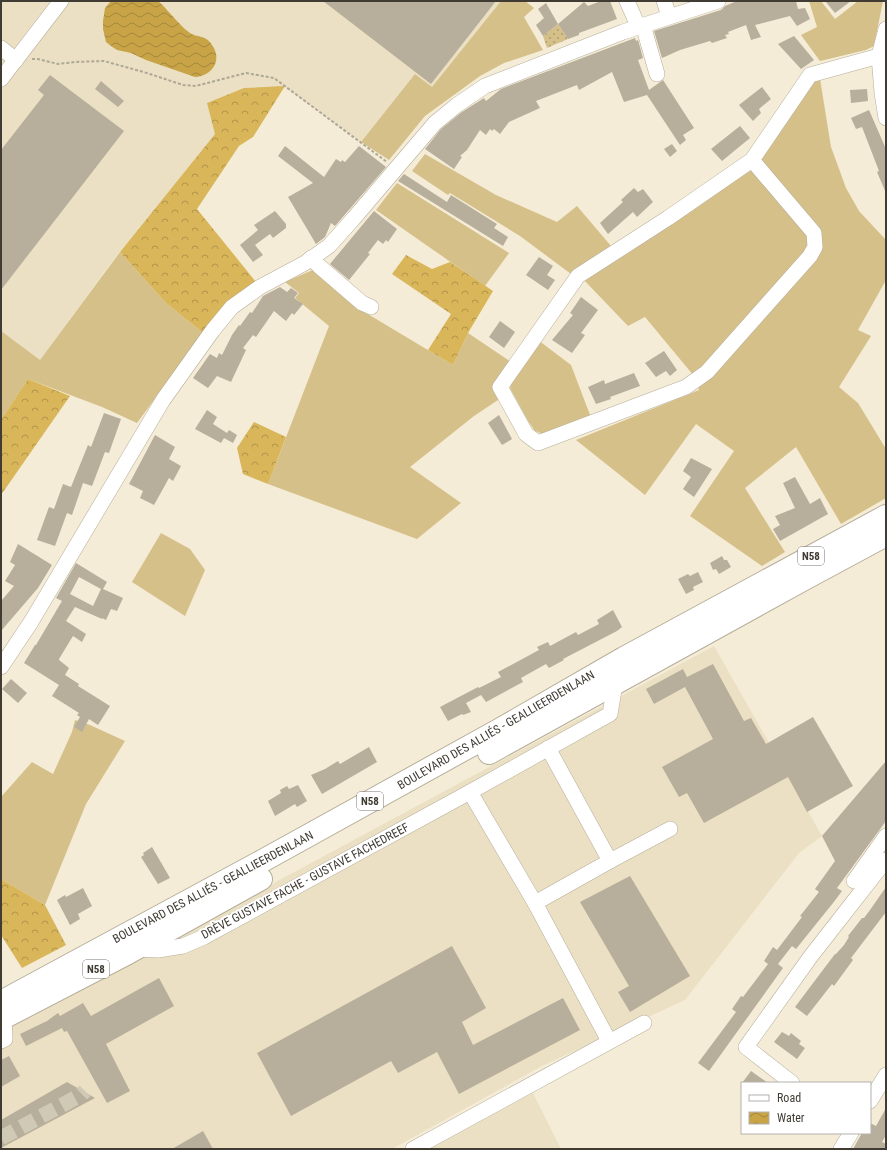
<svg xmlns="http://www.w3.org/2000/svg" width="887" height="1150" font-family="'Roboto Condensed',sans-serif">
  <defs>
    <pattern id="forest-crowns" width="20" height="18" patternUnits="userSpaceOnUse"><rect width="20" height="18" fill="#dab65a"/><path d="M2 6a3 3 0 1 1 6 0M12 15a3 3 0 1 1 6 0" fill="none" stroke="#b2954b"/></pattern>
    <pattern id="park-dots" width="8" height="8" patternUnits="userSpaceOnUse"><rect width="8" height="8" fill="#d6c089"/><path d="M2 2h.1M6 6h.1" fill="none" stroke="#af9d71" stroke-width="1.8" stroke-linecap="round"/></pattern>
    <pattern id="water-waves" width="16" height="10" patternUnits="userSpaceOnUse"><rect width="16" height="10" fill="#c8a447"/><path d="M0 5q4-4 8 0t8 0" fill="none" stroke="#a4873c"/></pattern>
  </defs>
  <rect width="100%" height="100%" fill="#f4ecd6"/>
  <g fill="#ebe0c3">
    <polygon points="1,1 501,1 432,88 415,74 361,142 285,87 215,134 113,260 40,360 1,420"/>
    <polygon points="714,646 822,836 799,853 685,1000 542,1066 392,1149 1,1149 1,1030"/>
    <polygon points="533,1093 561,1149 430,1149"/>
  </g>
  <g fill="#d6c089">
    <polygon points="501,1 525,1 534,8 524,17 543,50 504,63 480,76 425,116 389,160 361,142 415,74 432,87"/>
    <polygon points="809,1 821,1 835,19 858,1 883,1 874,46 866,50 820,61 801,35 817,27"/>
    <polygon points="820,79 831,147 846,188 859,211 886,240 886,280 858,330 871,336 839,387 858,403 886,449 886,498 841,524 796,447 745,488 785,552 762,566 690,516 734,451 696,424 645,495 576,440 699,390 694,376 645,317 628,326 582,278 616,255 754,168 815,81"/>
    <polygon points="425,154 496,195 557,222 577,206 611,246 571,274 520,236 450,193 448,195 412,171"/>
    <polygon points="397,183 509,253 485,286 376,210"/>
    <polygon points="120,252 166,303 203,333 137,423 102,407 28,379 1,420 1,331 40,360"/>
    <polygon points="315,269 366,313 453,365 468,333 511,362 501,398 474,416 410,467 461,503 417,539 268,484 329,326 295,298 299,293 285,282"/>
    <polygon points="538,340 571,365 590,415 546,435 535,431 528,421 510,388 516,372"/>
    <polygon points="161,533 190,549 205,570 185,616 132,582"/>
    <polygon points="75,720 90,725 125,741 86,804 45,905 1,879 1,797 32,762 53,774 72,732"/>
  </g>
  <g fill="url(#forest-crowns)">
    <polygon points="285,86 253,137 239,146 197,209 256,282 203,333 166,303 120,252 215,134 207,103 244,88"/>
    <polygon points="406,255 432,269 450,262 493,291 468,333 453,365 428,350 451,314 392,274"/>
    <polygon points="28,379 70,396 1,495 1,420"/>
    <polygon points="254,422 286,437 268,484 243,474 237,448"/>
    <polygon points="1,879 45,905 66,945 22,968 1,935"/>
  </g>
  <polygon fill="url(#park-dots)" points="558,24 568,39 547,48 543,36"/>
  <path fill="url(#water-waves)" d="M111,1H158C168,9 183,31 194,35C201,37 207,37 212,45C223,60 212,76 195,77L146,60L131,53L117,50L111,46L106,42L103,29V21L105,8Z"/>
  <g fill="#b7af9b" fill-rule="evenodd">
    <polygon points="323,1 496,1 431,84"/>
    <polygon points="601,1 610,1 617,19 579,33 579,35 568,39 558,24 584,2 588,6"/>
    <polygon points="737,1 796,1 798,9 805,8 810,19 797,26 790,16 755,25 761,37 751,40 746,25 728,32 729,34 725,35 727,38 712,43 710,41 680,50 662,58 654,31 721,10 725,6"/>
    <polygon points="825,1 851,1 835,13"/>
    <polygon points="546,3 558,24 543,36 536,25 544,18 538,9"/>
    <polygon points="794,36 814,60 801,69 778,44"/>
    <polygon points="635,38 636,41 638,40 643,58 638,60 649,90 663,80 694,128 683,135 686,140 680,145 647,95 624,102 612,72 579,90 577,85 536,101 540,108 509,122 500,134 494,129 492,131 490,129 486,135 480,130 467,150 460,156 462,157 454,169 425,149 441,129 462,112 484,98 486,101 501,89"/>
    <polygon points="50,75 124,131 1,290 1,150 44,95 38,90"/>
    <polygon points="101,81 124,101 118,107 95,89"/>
    <polygon points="762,87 771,99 759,109 761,113 753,121 739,105"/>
    <polygon points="867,89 868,101 851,103 850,90"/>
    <polygon points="869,110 886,149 886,193 877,172 879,171 862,127 856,129 851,118"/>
    <polygon points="740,126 750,138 722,161 711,149"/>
    <polygon points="672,144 677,151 670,157 664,149"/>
    <polygon points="285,146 324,177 336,159 341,162 342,160 345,162 359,146 386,167 335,226 331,223 325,237 316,244 288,197 313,183 278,156"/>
    <polygon points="404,174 447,202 451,195 497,224 494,228 508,237 503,246 398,181"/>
    <polygon points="634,188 638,192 643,189 653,202 637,217 633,212 608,234 600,223 623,202 621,200"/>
    <polygon points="275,211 286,224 286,228 273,238 270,234 255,245 263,255 253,262 240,245 258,230 254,225"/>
    <polygon points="374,211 397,229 388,242 386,240 383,244 378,240 368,253 370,254 349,280 330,264"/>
    <polygon points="539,257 553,266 547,275 555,280 548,290 526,275"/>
    <polygon points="280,287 287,292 291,288 298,293 294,298 303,304 294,315 292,313 286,321 274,311 256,337 253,335 243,348 246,350 231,382 217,376 208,388 193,378 210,354 217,358 219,353 222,355 232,335 239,325 240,326 250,312 252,313 263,296"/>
    <polygon points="581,297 598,310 581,333 585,335 572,353 552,340 573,315 570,313"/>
    <polygon points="500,321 515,332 504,348 489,337"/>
    <polygon points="664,351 677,370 670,376 666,371 656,377 645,363"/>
    <polygon points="634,373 640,386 610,397 611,399 596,404 588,387 604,380 605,384"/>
    <polygon points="207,410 217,417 213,424 227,433 229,430 237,435 233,443 224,438 221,443 195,429"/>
    <polygon points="104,413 121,419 109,453 105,452 92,486 83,483 72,515 67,513 55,546 37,540 49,507 54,509 63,484 71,487 88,445 91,447"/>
    <polygon points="499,415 512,439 502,445 488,423"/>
    <polygon points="155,435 175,447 169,459 181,466 173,481 169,478 154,505 140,498 143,491 129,484"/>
    <polygon points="691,458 712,469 694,497 683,489 691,477 683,471"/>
    <polygon points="795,477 810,504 820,498 828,514 780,541 773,529 780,525 775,516 795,508 783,483"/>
    <polygon points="18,544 52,565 38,588 1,631 1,601 14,586 5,581 15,565 10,562"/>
    <polygon points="722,556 724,560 727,560 731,567 719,574 716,569 713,570 710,563"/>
    <path d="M76,563L107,582L103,589L123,598L117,611L111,609L106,620L102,618V619L75,607L66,621L86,634L82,642L73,636L59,659V660L69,668L65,675L79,684L78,686L110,706L98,725L89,719L82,732L74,727L80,717L77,715L79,713L52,696L59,685L24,663L35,645H36L62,601L56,598ZM79,577L101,589L93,606L70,594Z"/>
    <polygon points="698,572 703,582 693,587 694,590 686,594 678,579 688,574 690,576"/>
    <polygon points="613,610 622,627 617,631 563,659 564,660 549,668 546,664 521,678 523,682 486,702 481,695 466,703 471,712 463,715 462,714 448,721 440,707 478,687 479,688 501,677 498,672 539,650 537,647 548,642 550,646 576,632 578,635 599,624 597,620"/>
    <polygon points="713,664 744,721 751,718 766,744 813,717 853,786 807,812 788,777 704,823 687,793 679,797 662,767 713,739 685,687 654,704 646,689 683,669 687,677"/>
    <polygon points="11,679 27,693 18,703 2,689"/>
    <polygon points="369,747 377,762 322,794 311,775 325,769 338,761 340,764"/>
    <polygon points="886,761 886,821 837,888 842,891 833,903 796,949 792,946 778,964 783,968 709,1071 698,1063 736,1012 732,1009 741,996 743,997 768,964 764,961 773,947 777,950 802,917 800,916 819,892 815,889 835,861 822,836"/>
    <polygon points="298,785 307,801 297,807 295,804 275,816 268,801 281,793 280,790 287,786 289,789"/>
    <polygon points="152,847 170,878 158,884 141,857 144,855 143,853"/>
    <polygon points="630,876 690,976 630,1012 618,992 629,986 580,902"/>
    <polygon points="886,887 886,912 851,958 853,960 834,986 832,984 807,1016 795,1007 835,954 836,954 844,945 849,937 848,936 862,918 864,918 870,910"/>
    <polygon points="83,888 92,906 78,914 80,919 70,925 57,900 65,895 66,897"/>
    <polygon points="452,946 486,1008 462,1022 473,1045 563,998 580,1030 459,1094 437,1052 398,1073 391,1061 291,1116 257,1053"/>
    <polygon points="159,978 174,1006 106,1044 130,1091 107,1103 67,1031 64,1032 62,1028 26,1046 20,1034 47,1021 58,1013 60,1016 83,1003 91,1016"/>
    <polygon points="782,1032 789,1036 791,1033 801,1041 799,1044 805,1048 797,1059 774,1042"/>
    <polygon points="9,1056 20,1076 1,1087 1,1060"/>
    <polygon points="751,1071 768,1083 742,1083"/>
    <polygon points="67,1082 95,1098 1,1148 1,1120"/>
    <polygon points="886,1108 886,1135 882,1142 886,1144 886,1149 853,1149 862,1133 870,1133 870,1123 876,1126"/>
    <polygon points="203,1131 213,1149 172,1149"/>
  </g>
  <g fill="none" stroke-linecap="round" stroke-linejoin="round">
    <polyline stroke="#d0c9b6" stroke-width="15" stroke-dasharray="15 8" stroke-linecap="butt" points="1,1138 81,1095 85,1091"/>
    <defs>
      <g id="minor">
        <polyline points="627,1 638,26"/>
        <polyline points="664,1 669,16"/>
        <polyline points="643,25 657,74"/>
        <polyline points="886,29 879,56 882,93 886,118"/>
        <polyline points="1,48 16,60"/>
        <polyline points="1,79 61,1"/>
        <polyline points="752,160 814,233 815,247 810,256 707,372 686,387 538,443 526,434 500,387 578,276 668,218 752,160 810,75 879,56"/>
        <polyline points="311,258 319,266 362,303 371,307"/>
        <polyline points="1,667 31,622 163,400 213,330 232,307 260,287 305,263 329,246 354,218 435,123 457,105 485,86 623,32 718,1"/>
        <polyline points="470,792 535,903 609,1041"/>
        <polyline points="610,861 670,829"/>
        <polyline points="854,881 886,836"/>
        <polyline points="535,903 610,861 548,748"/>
        <polyline points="136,949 158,950 183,946 204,937 470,792 610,714 615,684 612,679"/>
        <polyline points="1,1041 5,1039 4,1017"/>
        <polyline points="792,1083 746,1047 811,956 886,860"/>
        <polyline points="870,1101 886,1075"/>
        <polyline points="413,1149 644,1023"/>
        <polyline points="841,1149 851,1133"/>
      </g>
      <g id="highway">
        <polyline points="489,753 806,578 886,535"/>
        <polyline points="1,1002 264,860 499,730 624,658 886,516"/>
        <polyline points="1,1019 128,953 261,879"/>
      </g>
    </defs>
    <use href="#minor" stroke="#b6ae9a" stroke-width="16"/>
    <use href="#highway" stroke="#b6ae9a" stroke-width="24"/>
    <polyline stroke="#ada796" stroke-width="2" stroke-dasharray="3 2" stroke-linecap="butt" points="32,59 38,59 58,64 75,62 104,61 147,73 183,85 196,86 246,73 274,78 387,162"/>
    <use href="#minor" stroke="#fff" stroke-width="15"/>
    <use href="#highway" stroke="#fff" stroke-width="22"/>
  </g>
  <g text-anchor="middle" stroke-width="4" stroke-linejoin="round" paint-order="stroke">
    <g fill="#fff" stroke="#797671" stroke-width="1">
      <rect x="798" y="547" width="26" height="18" rx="3"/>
      <rect x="357" y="792" width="26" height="18" rx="3"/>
      <rect x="83" y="960" width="26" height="18" rx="3"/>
    </g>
    <g font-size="11" font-weight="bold" fill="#403c34">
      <text x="811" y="560">N58</text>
      <text x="370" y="805">N58</text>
      <text x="96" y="973">N58</text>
    </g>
    <g font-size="12" fill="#403c34" stroke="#fff">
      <text transform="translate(496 730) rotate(-30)" y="4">BOULEVARD DES ALLIÉS - GEALLIEERDENLAAN</text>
      <text transform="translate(305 881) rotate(-28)" y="4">DRÈVE GUSTAVE FACHE - GUSTAVE FACHEDREEF</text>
      <text transform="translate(213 887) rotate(-28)" y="4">BOULEVARD DES ALLIÉS - GEALLIEERDENLAAN</text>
    </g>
  </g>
  <rect width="887" height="1150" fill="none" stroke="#403c34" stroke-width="4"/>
  <rect x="741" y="1082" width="130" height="52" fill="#ffffff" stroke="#b3b1ae"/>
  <rect x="749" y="1095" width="20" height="6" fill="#ffffff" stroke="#b3b1ae"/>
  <text x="777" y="1102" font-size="12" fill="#403c34">Road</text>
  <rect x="749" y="1112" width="20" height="12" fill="url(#water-waves)" stroke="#b3b1ae"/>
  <text x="777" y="1122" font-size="12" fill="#403c34">Water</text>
</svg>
